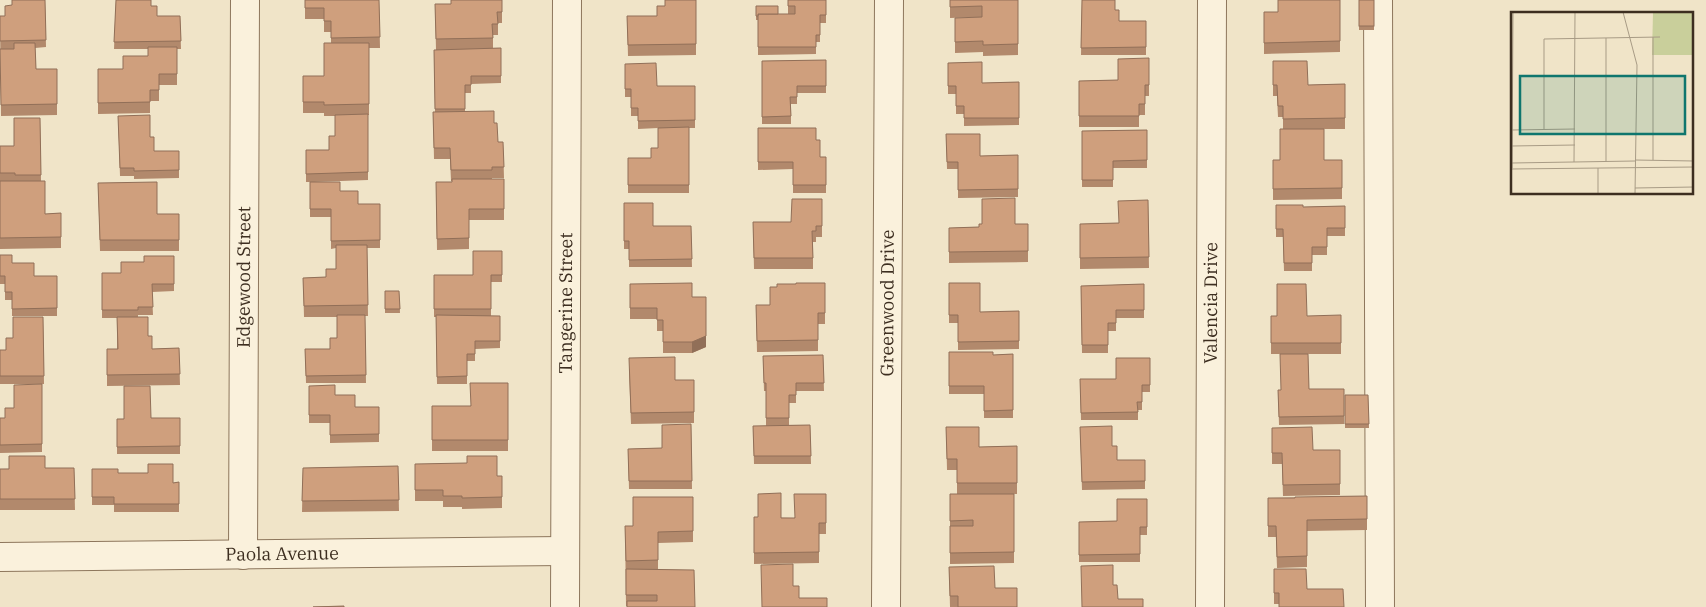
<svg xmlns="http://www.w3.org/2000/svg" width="1706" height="607" font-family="'IBM Plex Serif',serif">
  <rect width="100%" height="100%" fill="#f0e4c8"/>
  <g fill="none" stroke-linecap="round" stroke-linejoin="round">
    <defs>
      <g id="minor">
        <polyline points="1378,0 1380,607"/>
        <path id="s1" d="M243,555L245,0"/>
        <path id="s2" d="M0,557L565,551"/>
        <path id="s3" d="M565,607L567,0"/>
        <path id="s4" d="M886,607L889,0"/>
        <path id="s5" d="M1210,607L1212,0"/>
      </g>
    </defs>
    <use href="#minor" stroke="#8d765c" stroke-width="30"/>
    <use href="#minor" stroke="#faf1dc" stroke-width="28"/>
  </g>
  <g fill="#b2896c">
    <polygon points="45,0 46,47 35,48 36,69 57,69 57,115 1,116 0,16 5,16 12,5"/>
    <polygon points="116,0 151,6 157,16 180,16 181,49 177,49 177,85 159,85 159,101 150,101 150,113 98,114 98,69 123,69 148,56 148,49 114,49"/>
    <polygon points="305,0 379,0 380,48 369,48 369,115 368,115 368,180 314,182 340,191 358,204 380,204 380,248 367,248 368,316 365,316 366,383 306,383 305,349 330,349 337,338 337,317 304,317 303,278 326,277 336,269 336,248 331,249 331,217 310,217 310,182 306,182 306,150 329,150 335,136 335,116 324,116 324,113 303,113 303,76 324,76 331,43 331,32 324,32 324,19 305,19"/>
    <polygon points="502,0 502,23 498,23 498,35 493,35 493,48 501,48 501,83 471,84 471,93 465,93 465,112 494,123 498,142 503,142 504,178 492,178 492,179 504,179 504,220 469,220 469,249 437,250 436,182 452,182 452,181 451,181 450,159 434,159 433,112 435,112 434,50 436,50 435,4 451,4"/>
    <polygon points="696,0 696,55 628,56 627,16 657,16"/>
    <polygon points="788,0 826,0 826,23 820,23 820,42 816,42 816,54 758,55 758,20 756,20 756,6 778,14 788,14"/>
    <polygon points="950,0 1018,0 1018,55 983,56 983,52 955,53 955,18 982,17 950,18"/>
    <polygon points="1082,0 1115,10 1119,21 1146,21 1146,55 1081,55"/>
    <polygon points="1340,0 1340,52 1264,54 1264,12 1278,12"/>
    <rect x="1359" y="0" width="15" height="30"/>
    <polygon points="1149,58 1149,96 1145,96 1145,115 1139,115 1139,127 1079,127 1079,81 1118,80"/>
    <polygon points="826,60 826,93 797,93 797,104 791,104 791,124 762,124 762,61"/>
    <polygon points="1273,61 1308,85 1345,84 1345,129 1324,129 1324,160 1342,160 1342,199 1273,200 1273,160 1280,160 1283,129 1283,117 1278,117 1277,96 1273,96"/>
    <polygon points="948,63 982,83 1019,82 1019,125 964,126 964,114 956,114 956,94 948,94"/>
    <polygon points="625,64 657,86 695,86 695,128 689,128 689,193 628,193 628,158 651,158 658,148 658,128 638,129 638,116 631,116 631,97 625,97"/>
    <polygon points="118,116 150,137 154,151 179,151 179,178 134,179 134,176 120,176"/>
    <polygon points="40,118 41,181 45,214 61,213 61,248 0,249 0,181 15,181 0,181 0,146 14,146"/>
    <polygon points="758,128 816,140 820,157 826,157 826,193 793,193 793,169 758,170"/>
    <polygon points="1147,130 1147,168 1113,168 1113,187 1082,187 1082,131"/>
    <polygon points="946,134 980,156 1018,155 1018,197 958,198 958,169 947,169"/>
    <polygon points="98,183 157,214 179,214 179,251 100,251"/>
    <polygon points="822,199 822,237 816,237 816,242 813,242 813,269 754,269 753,222 791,222"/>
    <polygon points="1148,200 1149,268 1080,269 1080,224 1119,223"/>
    <polygon points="624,203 653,226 691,226 692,267 629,267 629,249 624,249"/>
    <polygon points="1276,205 1303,207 1345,206 1345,236 1327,236 1327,255 1312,255 1312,271 1284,271 1283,237 1276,237"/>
    <polygon points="1015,224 1028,224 1028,262 949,263 949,228 979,227"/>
    <polygon points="502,251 502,282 491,282 491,316 500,316 500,348 475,349 475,361 467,361 467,384 437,384 436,317 434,317 434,275 473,275"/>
    <polygon points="0,255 12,263 34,276 57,276 57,316 12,316 12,300 5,300 5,284 0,284"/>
    <polygon points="174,256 174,291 152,292 153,315 138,315 138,317 148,336 152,349 179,348 180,385 107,386 107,349 117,349 117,318 102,318 102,273 121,273 144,262"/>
    <polygon points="825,283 825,324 818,324 818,351 757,352 756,305 770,305 777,287 796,284"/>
    <polygon points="949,283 980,312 1019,311 1019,349 958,350 958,323 949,323"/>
    <polygon points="630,284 692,297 706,347 692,353 663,353 663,331 657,331 657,319 630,319"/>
    <polygon points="1144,284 1144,318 1116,318 1116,331 1108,331 1108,353 1082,353 1081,286"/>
    <polygon points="385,291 399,291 400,313 385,313"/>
    <polygon points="1271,316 1307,316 1341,343 1341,354 1308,354 1309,389 1344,389 1344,424 1279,425 1278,390 1281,390 1307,354 1271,354"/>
    <polygon points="43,317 44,384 0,384 0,350 6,350 13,338"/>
    <polygon points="949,352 993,355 1013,354 1013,418 984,418 984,394 949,394"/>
    <polygon points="823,355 824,391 796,391 796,403 789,403 789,425 810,425 811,464 754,464 753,426 766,426 766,391 764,391 763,356"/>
    <polygon points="1150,358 1150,392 1142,392 1142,410 1138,410 1138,420 1081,420 1080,379 1116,379"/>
    <polygon points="629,369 675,380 694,380 694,423 631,424"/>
    <polygon points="508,383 508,451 432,451 432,406 470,406"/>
    <polygon points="42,384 42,452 0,453 0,418 5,418 14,408"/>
    <polygon points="309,386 335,395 355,407 379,407 379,442 330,443 330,423 309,423"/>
    <polygon points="1345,395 1368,395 1369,428 1345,428"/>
    <polygon points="180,418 180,454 117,454 117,419"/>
    <polygon points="691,424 692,489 629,489 628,449 662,448"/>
    <polygon points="946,427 979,447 1017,446 1017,494 1014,494 1014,563 950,564 950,494 957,494 957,470 947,470"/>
    <polygon points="1080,427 1112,446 1117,460 1145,460 1145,489 1082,490"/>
    <polygon points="1272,428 1313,450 1340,450 1340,495 1283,496 1282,464 1272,464"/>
    <polygon points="415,464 497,476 502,476 502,508 462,509 462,507 443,507 443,501 415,501"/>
    <polygon points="398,466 399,511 302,512 303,468"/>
    <polygon points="45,468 74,468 75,510 0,510 0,469"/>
    <polygon points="92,469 173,483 179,482 179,512 114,512 114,505 92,505"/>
    <polygon points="826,494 826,534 819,534 819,563 754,564 754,517 794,518"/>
    <polygon points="1367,496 1367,530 1307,531 1307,567 1277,568 1276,537 1268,537 1268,498"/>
    <polygon points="693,497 693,542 658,543 658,569 695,607 626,606 625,526 633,526"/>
    <polygon points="1147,499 1147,535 1140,535 1140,562 1079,562 1079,522 1117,521"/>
    <polygon points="949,567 995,588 1017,607 950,607"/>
    <polygon points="1274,569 1307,589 1279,604 1274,604"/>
  </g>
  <polygon fill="#916f58" points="706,308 706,347 692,353 692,342"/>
  <g fill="#cf9f7d" stroke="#916f58">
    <polygon points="12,0 45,0 46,40 0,41 0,16 5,16 5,6 12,5"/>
    <polygon points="116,0 151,0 151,6 157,6 157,16 180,16 181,41 114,42"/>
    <polygon points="305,0 379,0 380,37 331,38 331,21 324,21 324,8 305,8"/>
    <polygon points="451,0 502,0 502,12 497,12 498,24 492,24 493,38 436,39 435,4 451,4"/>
    <polygon points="665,0 696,0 696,44 628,45 627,16 657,16 657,6 665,6"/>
    <polygon points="788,0 826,0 826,15 820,15 820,35 816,35 816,47 758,47 758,14 795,14 795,6 788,6"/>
    <polygon points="950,0 1018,0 1018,44 983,45 983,41 955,42 955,18 982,17 982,6 950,7"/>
    <polygon points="1082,0 1115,0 1115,10 1119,10 1119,21 1146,21 1146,47 1081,48"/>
    <polygon points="1278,0 1340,0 1340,41 1264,43 1264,12 1278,12"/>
    <rect x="1359" y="0" width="15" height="26"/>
    <polygon points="756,6 778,6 778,14 758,14 758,16 756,16"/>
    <polygon points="14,43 35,43 36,69 57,69 57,104 1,105 0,49 14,49"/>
    <polygon points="324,43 369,43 369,104 324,105 324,102 303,102 303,76 324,76"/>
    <polygon points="148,47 177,47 177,74 159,74 159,90 150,90 150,102 98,103 98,69 123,69 123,56 148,56"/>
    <polygon points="501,48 501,76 471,76 471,85 465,85 465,109 435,109 434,50"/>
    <polygon points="1149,58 1149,85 1145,85 1145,104 1139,104 1139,116 1079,116 1079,81 1118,80 1118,59"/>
    <polygon points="826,60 826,86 797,86 797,97 790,97 791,116 762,117 762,61"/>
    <polygon points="1273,61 1307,61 1308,85 1345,84 1345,118 1283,119 1283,106 1278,106 1277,85 1273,85"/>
    <polygon points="982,62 982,83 1019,82 1019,118 964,118 964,106 956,106 956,86 948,86 948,63"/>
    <polygon points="656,63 657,86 695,86 695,120 638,121 638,108 631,108 631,89 625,89 625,64"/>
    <polygon points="494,111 494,123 497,123 498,142 503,142 504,167 492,167 492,170 451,170 450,148 434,148 433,112"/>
    <polygon points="368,114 368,172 306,174 306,150 329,150 329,136 335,136 335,115"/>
    <polygon points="150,115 150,137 154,137 154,151 179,151 179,170 134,171 134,168 120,168 118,116"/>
    <polygon points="14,118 40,118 41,175 15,175 15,173 0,173 0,146 14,146"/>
    <polygon points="689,127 689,185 628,185 628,158 651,158 651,148 658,148 658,128"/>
    <polygon points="758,128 816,128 816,140 820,140 820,157 826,157 826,185 793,185 793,162 758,162"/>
    <polygon points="1280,129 1324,129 1324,160 1342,160 1342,188 1273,189 1273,160 1280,160"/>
    <polygon points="1147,130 1147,160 1113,161 1113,180 1082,180 1082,131"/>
    <polygon points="946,134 980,134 980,156 1018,155 1018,189 958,190 958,162 947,162"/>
    <polygon points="452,179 504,179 504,209 469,209 469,238 437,239 436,182 452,182"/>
    <polygon points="0,181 45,181 45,214 61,213 61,237 0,238"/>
    <polygon points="157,182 157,214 179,214 179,240 100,240 98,183"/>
    <polygon points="310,182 340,182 340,191 358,191 358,204 380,204 380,240 331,241 331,209 310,209"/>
    <polygon points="1015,198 1015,224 1028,224 1028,251 949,252 949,228 979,227 979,224 982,224 982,199"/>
    <polygon points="792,199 822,199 822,226 816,226 816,231 812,231 813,258 754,258 753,222 791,222"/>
    <polygon points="1148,200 1149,257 1080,258 1080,224 1119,223 1118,201"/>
    <polygon points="624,203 653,203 653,226 691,226 692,259 629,260 629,241 624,241"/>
    <polygon points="1276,205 1303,205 1303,207 1345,206 1345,228 1327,228 1327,247 1312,247 1312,263 1284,263 1283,229 1276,229"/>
    <polygon points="336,245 367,245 368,305 304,306 303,278 326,277 326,269 336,269"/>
    <polygon points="473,251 502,251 502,275 491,275 491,309 434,309 434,275 473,275"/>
    <polygon points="0,255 12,255 12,263 34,263 34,276 57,276 57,308 12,309 12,292 5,292 5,276 0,276"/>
    <polygon points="144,256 174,256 174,284 152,284 153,307 138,307 138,310 102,310 102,273 121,273 121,262 144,262"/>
    <polygon points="692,283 692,297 706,297 706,336 692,342 663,342 663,320 657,320 657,308 630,308 630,284"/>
    <polygon points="796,283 825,283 825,313 818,313 818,340 757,341 756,305 770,305 770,287 777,287 777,284 796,284"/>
    <polygon points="949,283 980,283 980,312 1019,311 1019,341 958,342 958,315 949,315"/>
    <polygon points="1144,284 1144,310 1116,310 1116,323 1108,323 1108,345 1082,345 1081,286"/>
    <polygon points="1277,284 1306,284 1307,316 1341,315 1341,343 1271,343 1271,316 1277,316"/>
    <polygon points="385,291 399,291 400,309 385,309"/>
    <polygon points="337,315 365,315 366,375 306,376 305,349 330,349 330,338 337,338"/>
    <polygon points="436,315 500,316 500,341 475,341 475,354 467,354 467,376 437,377"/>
    <polygon points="13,317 43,317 44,376 0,376 0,350 6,350 6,338 13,338"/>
    <polygon points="117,317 148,317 148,336 152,336 152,349 179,348 180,374 107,375 107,349 118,349"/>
    <polygon points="949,352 993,352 993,355 1013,354 1013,410 984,411 984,386 949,386"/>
    <polygon points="1280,354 1308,354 1309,389 1344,389 1344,416 1279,417 1278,390 1281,390"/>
    <polygon points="823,355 824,383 796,383 796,395 789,395 789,418 766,418 766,383 764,383 763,356"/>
    <polygon points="675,357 675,380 694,380 694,412 631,413 629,358"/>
    <polygon points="1116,358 1150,358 1150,385 1142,385 1142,402 1137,402 1138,412 1081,413 1080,379 1116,379"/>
    <polygon points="470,383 508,383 508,440 432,440 432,406 471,406"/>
    <polygon points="42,384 42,444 0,445 0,418 5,418 5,408 14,408 14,385"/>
    <polygon points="335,385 335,395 355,395 355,407 379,407 379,434 330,435 330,415 309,415 309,386"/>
    <polygon points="124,386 150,386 151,418 180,418 180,446 117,447 117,419 124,419"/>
    <polygon points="1345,395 1368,395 1369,424 1345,424"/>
    <polygon points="691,424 692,481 629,481 628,449 662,448 662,425"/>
    <polygon points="810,425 811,456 754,456 753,426"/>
    <polygon points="1112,426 1112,446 1117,446 1117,460 1145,460 1145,481 1082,482 1080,427"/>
    <polygon points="946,427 979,427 979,447 1017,446 1017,483 957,483 957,459 947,459"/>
    <polygon points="1312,427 1313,450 1340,450 1340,484 1283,485 1282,453 1272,453 1272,428"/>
    <polygon points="9,456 45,456 45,468 74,468 75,499 0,499 0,469 9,469"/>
    <polygon points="467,456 497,456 497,476 502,476 502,497 462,498 462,496 443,496 443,490 415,490 415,464 467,463"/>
    <polygon points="148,464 173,464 173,483 179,482 179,504 114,504 114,497 92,497 92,469 118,469 118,473 148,473"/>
    <polygon points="398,466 399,500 302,501 303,468"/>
    <polygon points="781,493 781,518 795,518 794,494 826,494 826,523 819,523 819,552 754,553 754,517 758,517 758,494"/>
    <polygon points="950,494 1014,494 1014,552 950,553 950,526 973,526 973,520 950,521"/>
    <polygon points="1367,496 1367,519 1307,520 1307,556 1277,557 1276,526 1268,526 1268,498 1295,498 1295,497"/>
    <polygon points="633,497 693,497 693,531 658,532 658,560 626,561 625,526 633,526"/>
    <polygon points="1117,499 1147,499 1147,527 1140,527 1140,554 1079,555 1079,522 1117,521"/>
    <polygon points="793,564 793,586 799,586 799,598 827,598 827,607 762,607 761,565"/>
    <polygon points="1113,565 1113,585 1117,585 1118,599 1143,599 1143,607 1082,607 1081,566"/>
    <polygon points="994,566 995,588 1017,588 1017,607 958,607 958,596 950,596 949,567"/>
    <polygon points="626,569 694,570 695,607 627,607 627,601 657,601 657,595 626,595"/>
    <polygon points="1274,569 1306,569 1307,589 1343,589 1344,607 1279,607 1279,593 1274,593"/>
    <polygon points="344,606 344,607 313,607"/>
  </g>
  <g text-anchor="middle" stroke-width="4.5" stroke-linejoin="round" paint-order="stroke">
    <g font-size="18" fill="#3d2e20" stroke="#f7eed8">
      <text dy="6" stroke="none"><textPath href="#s1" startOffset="278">Edgewood Street</textPath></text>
      <text dy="6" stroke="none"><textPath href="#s3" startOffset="304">Tangerine Street</textPath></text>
      <text dy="6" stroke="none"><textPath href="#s4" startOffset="304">Greenwood Drive</textPath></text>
      <text dy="6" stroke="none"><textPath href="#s5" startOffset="304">Valencia Drive</textPath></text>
      <text dy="6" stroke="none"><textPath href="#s2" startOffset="282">Paola Avenue</textPath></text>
    </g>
  </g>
  <g transform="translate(1511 12)">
    <rect width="182" height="182" fill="#f0e4c8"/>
    <path d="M142,0H182V43H141Z" fill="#c9cf9b"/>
    <path fill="none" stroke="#a89b85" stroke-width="1" d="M112,0L126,53L124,182M33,117V27L149,25M1,118L64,117M1,134L64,133M124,148L183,149M142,148V25M63,150L64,0M95,150V26M1,151L124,149M1,156L2,0M0,157L183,155M124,176L183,175M87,182V156"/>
    <path fill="#0f766e" fill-opacity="0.15" stroke="#0f766e" stroke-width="2.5" d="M9,64H174V122H9Z"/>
    <rect width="182" height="182" fill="none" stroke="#3d2e20" stroke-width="2.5"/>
  </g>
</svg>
